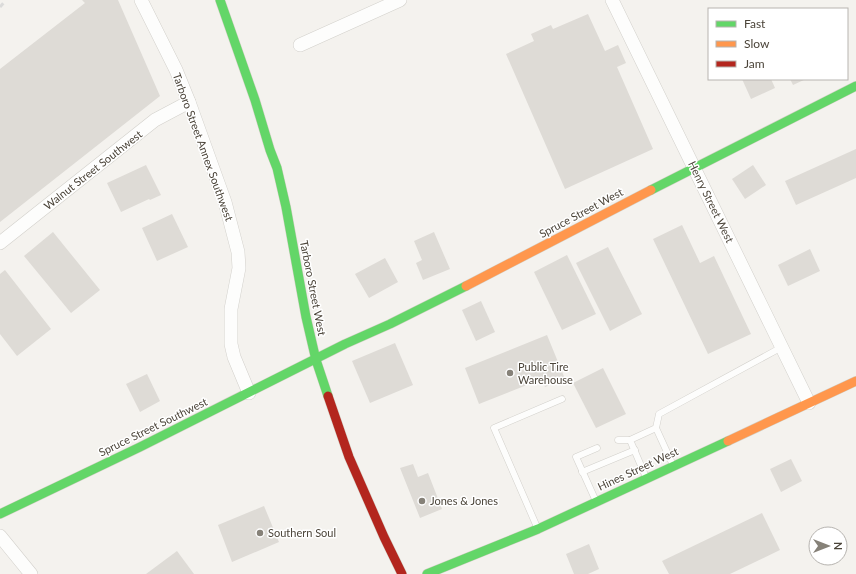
<svg xmlns="http://www.w3.org/2000/svg" width="856" height="574" font-family="Lato,sans-serif">
  <rect width="100%" height="100%" fill="#f4f2ee"/>
  <g fill="#dedbd6">
    <polygon points="82,0 118,0 160,96 0,222 0,69 85,3"/>
    <polygon points="588,14 605,51 618,45 626,63 617,67 653,149 565,189 506,54 534,41 531,34 551,25 553,29"/>
    <polygon points="742,79 771,79 775,88 751,99"/>
    <polygon points="790,79 806,79 793,85"/>
    <polygon points="856,149 856,178 796,205 785,181"/>
    <polygon points="146,165 161,195 150,200 149,199 121,212 107,183"/>
    <polygon points="753,165 766,185 745,199 732,179"/>
    <polygon points="172,214 188,247 157,261 142,228"/>
    <polygon points="682,225 700,263 714,256 751,334 708,354 653,239"/>
    <polygon points="53,232 100,290 71,313 24,256"/>
    <polygon points="434,232 450,269 423,280 416,263 422,260 414,241"/>
    <polygon points="608,247 642,314 610,331 576,263"/>
    <polygon points="810,249 820,271 788,286 778,265"/>
    <polygon points="567,255 596,314 562,330 534,272"/>
    <polygon points="385,258 398,282 369,298 355,274"/>
    <polygon points="5,270 51,329 17,356 0,334 0,274"/>
    <polygon points="481,301 495,332 476,341 462,310"/>
    <polygon points="547,335 565,379 545,387 542,379 479,404 465,368"/>
    <polygon points="395,343 413,385 370,403 352,361"/>
    <polygon points="603,368 626,414 596,428 573,383"/>
    <polygon points="147,374 160,401 140,412 126,384"/>
    <polygon points="791,459 802,481 781,492 770,469"/>
    <polygon points="413,464 418,477 428,473 442,509 420,518 400,468"/>
    <polygon points="264,506 279,542 232,562 218,525"/>
    <polygon points="762,513 780,550 730,574 669,574 662,561"/>
    <polygon points="589,544 599,569 588,574 574,574 566,554"/>
    <polygon points="177,551 194,574 146,574"/>
  </g>
  <g fill="none" stroke-linecap="round" stroke-linejoin="round">
    <defs>
      <g id="lane">
        <polyline points="618,440 630,440"/>
        <polyline points="672,463 656,428 659,414 782,347"/>
        <polyline points="582,472 635,450"/>
        <polyline points="645,475 630,440 656,428"/>
        <polyline points="595,499 576,457 597,448"/>
        <polyline points="537,527 494,428 562,399"/>
      </g>
      <g id="street">
        <polyline points="141,0 176,70 189,102 225,202 238,252 239,268 231,309 231,344 234,357 249,393"/>
        <polyline points="612,0 809,403"/>
        <polyline points="300,45 400,0"/>
        <polyline points="0,243 155,120 189,102"/>
        <polyline points="0,536 31,574"/>
      </g>
      <g id="fast">
        <polyline points="220,0 255,100 270,150 277,168 286,207 306,317 316,360 328,396"/>
        <polyline points="651,190 856,86"/>
        <polyline points="0,514 140,447 345,344 390,324 466,286"/>
        <polyline points="427,574 538,529 728,441"/>
      </g>
      <g id="slow">
        <polyline points="466,286 651,190"/>
        <polyline points="728,441 856,381"/>
      </g>
      <polyline id="jam" points="328,396 349,457 384,537 402,574"/>
    </defs>
    <use href="#lane" stroke="#d2d0cb" stroke-width="7"/>
    <use href="#street" stroke="#d2d0cb" stroke-width="14"/>
    <use href="#fast" stroke="#d3cfc5" stroke-width="10"/>
    <use href="#slow" stroke="#d3cfc5" stroke-width="10"/>
    <use href="#jam" stroke="#d3cfc5" stroke-width="10"/>
    <use href="#lane" stroke="#fdfdfc" stroke-width="6"/>
    <use href="#street" stroke="#fdfdfc" stroke-width="13"/>
    <use href="#fast" stroke="#63d668" stroke-width="9"/>
    <use href="#slow" stroke="#ff974d" stroke-width="9"/>
    <use href="#jam" stroke="#b3261e" stroke-width="9"/>
    <polyline stroke="#dbdbda" stroke-width="3" stroke-dasharray="5 5" stroke-linecap="butt" points="0,7 6,0"/>
  </g>
  <g fill="#868178" stroke="#fff" stroke-width="1.5">
    <circle cx="510" cy="373" r="4"/>
    <circle cx="422" cy="501" r="4"/>
    <circle cx="260" cy="533" r="4"/>
  </g>
  <g text-anchor="middle" stroke-width="3" stroke-linejoin="round" paint-order="stroke">
    <g font-size="11" fill="#4b4439" stroke="#fff">
      <text transform="translate(203 147) rotate(70)" y="4">Tarboro Street Annex Southwest</text>
      <text transform="translate(93 170) rotate(-38)" y="4">Walnut Street Southwest</text>
      <text transform="translate(711 202) rotate(64)" y="4">Henry Street West</text>
      <text transform="translate(581 213) rotate(-28)" y="4">Spruce Street West</text>
      <text transform="translate(313 288) rotate(79)" y="4">Tarboro Street West</text>
      <text transform="translate(153 427) rotate(-26)" y="4">Spruce Street Southwest</text>
      <text transform="translate(638 469) rotate(-25)" y="4">Hines Street West</text>
    </g>
    <g font-size="11" fill="#4b4439" stroke="#fff" text-anchor="start">
      <text x="518" y="371">Public Tire<tspan x="518" dy="13">Warehouse</tspan></text>
      <text x="430" y="505">Jones &amp; Jones</text>
      <text x="268" y="537">Southern Soul</text>
    </g>
  </g>
  <rect x="708" y="8" width="140" height="72" fill="#ffffff" stroke="#b7b4b0"/>
  <rect x="716" y="21" width="20" height="6" fill="#63d668" stroke="#b7b4b0"/>
  <text x="744" y="28" font-size="12" fill="#4b4439">Fast</text>
  <rect x="716" y="41" width="20" height="6" fill="#ff974d" stroke="#b7b4b0"/>
  <text x="744" y="48" font-size="12" fill="#4b4439">Slow</text>
  <rect x="716" y="61" width="20" height="6" fill="#b3261e" stroke="#b7b4b0"/>
  <text x="744" y="68" font-size="12" fill="#4b4439">Jam</text>
  <g transform="translate(828 546) rotate(90)"><circle r="19" fill="#ffffff" stroke="#b7b4b0"/>
  <path d="M0-3L7 15L0 10L-7 15Z" fill="#868178"/>
  <text y="-6" font-size="11" font-weight="bold" text-anchor="middle" fill="#4b4439">N</text>
  </g>
</svg>
